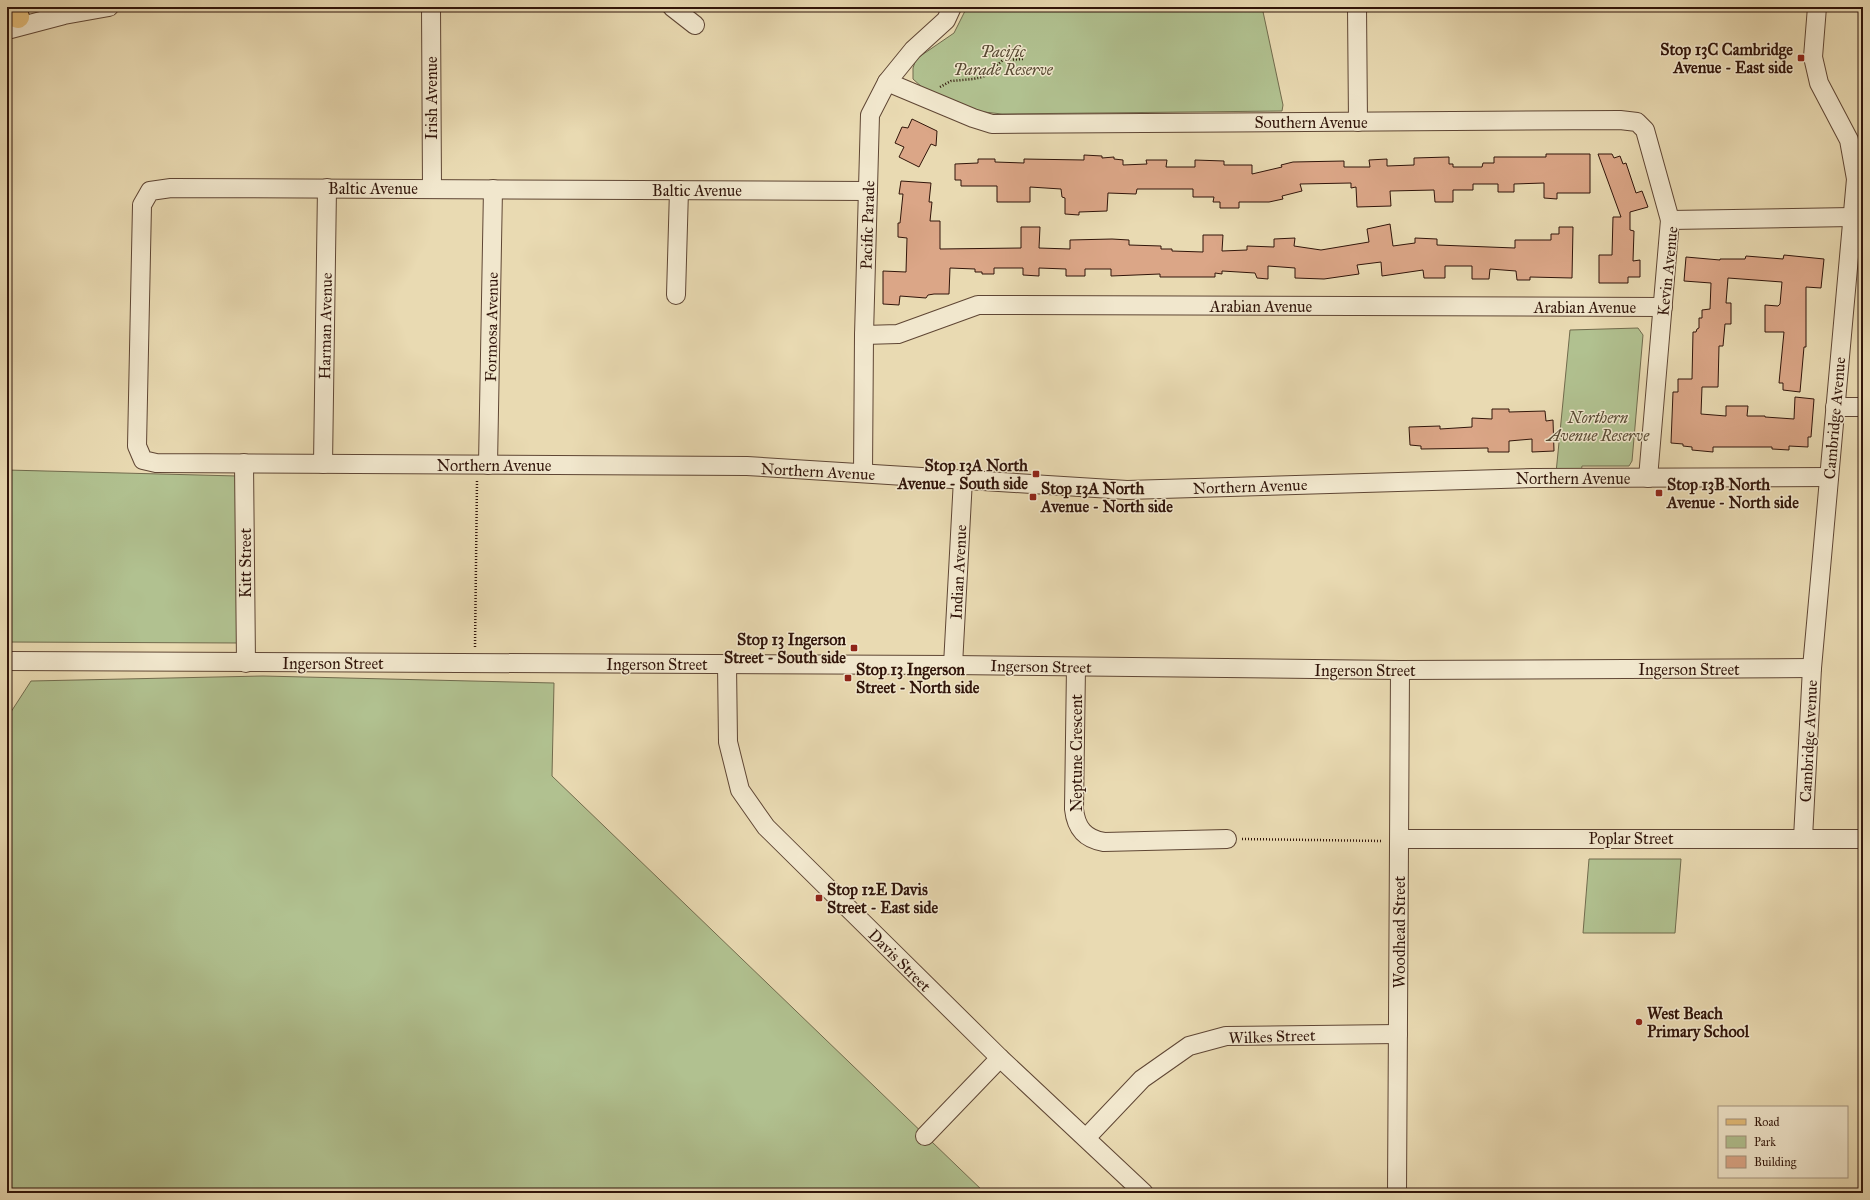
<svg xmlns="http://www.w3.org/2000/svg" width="1870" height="1200" font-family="'IM FELL Great Primer',serif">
  <rect width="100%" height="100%" fill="#e9dab2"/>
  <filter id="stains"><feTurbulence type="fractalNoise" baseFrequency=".005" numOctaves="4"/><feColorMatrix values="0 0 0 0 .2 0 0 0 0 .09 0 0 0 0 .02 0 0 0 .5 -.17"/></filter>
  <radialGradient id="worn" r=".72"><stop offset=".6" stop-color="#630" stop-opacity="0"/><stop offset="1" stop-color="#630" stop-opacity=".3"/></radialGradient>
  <g fill="#b1c190" stroke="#716b4d">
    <polygon points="967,7 1262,7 1283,105 1282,111 1002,114 975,111 923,88 913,79 913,68 916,59 954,33"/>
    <polygon points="1638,328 1643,335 1632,461 1629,466 1582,466 1581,472 1556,473 1570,330"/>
    <polygon points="7,470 237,476 240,643 7,642"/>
    <polygon points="263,676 554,683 552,776 985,1193 7,1193 7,718 31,681"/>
    <polygon points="1589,859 1681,859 1675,933 1583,933"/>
  </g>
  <g fill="#dba687" stroke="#31150a">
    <polygon points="912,119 937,131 936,146 931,144 919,167 899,157 904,147 895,143 902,127 908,128"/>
    <polygon points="1546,154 1590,154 1590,193 1557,193 1557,199 1544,198 1544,183 1514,184 1514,192 1498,192 1498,184 1473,184 1473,190 1453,190 1453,202 1435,202 1434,190 1390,191 1391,206 1357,207 1356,187 1351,188 1351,183 1300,184 1302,191 1282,196 1283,199 1269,202 1239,202 1239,208 1220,208 1220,202 1213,202 1214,197 1193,197 1193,189 1137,189 1136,194 1108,193 1107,211 1079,212 1079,215 1065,214 1065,198 1062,197 1061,189 1030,187 1030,202 997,202 997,186 961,186 961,180 955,180 955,164 978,163 978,159 995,159 995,162 1024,163 1024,159 1084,160 1084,155 1102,156 1102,158 1114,157 1114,159 1123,160 1123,165 1147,164 1146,160 1167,160 1166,167 1195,167 1195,160 1224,161 1224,165 1252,165 1252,174 1282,167 1281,165 1293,162 1344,161 1344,167 1370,167 1369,160 1387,159 1387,166 1414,165 1414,158 1449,157 1449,164 1453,164 1453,167 1482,167 1483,163 1494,163 1494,157 1546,157"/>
    <polygon points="1598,154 1612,154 1614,158 1620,156 1623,164 1626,163 1636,193 1642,191 1648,207 1630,212 1630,230 1634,231 1633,261 1640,260 1640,277 1628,277 1628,283 1599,283 1599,255 1612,255 1613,217 1621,217"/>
    <polygon points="901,181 931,183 929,202 932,202 930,221 940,221 940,249 1021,248 1021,227 1040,227 1039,248 1070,249 1070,240 1112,239 1129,240 1129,245 1161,246 1161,249 1172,249 1172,251 1203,252 1203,235 1223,235 1222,251 1247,250 1247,246 1274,247 1274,239 1295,238 1294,246 1321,250 1369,242 1367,229 1390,224 1393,246 1415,243 1415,238 1437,239 1437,245 1515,248 1515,240 1551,240 1551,234 1559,234 1559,227 1573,227 1572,278 1530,277 1530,280 1517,280 1516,271 1490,269 1489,279 1472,279 1472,266 1445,266 1445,278 1424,278 1423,270 1382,276 1381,262 1357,265 1359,274 1324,279 1295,278 1295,268 1268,266 1268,279 1257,278 1255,273 1222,271 1222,274 1215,273 1215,277 1160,277 1160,274 1111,276 1111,269 1085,269 1085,276 1066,276 1066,269 1039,268 1039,276 1023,275 1023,268 994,268 994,274 982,274 982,272 975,272 975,269 950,268 949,294 934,294 928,295 926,298 900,296 899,305 883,304 883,271 906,272 907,238 898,237 898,223 900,223 903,194 899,194"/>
    <polygon points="1784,255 1824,259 1821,288 1806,287 1806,347 1804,347 1800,392 1783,390 1783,383 1779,383 1784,332 1765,332 1765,305 1778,306 1780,304 1782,282 1728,278 1726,303 1731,303 1731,324 1725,324 1723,346 1719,346 1718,387 1702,387 1701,414 1726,416 1726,406 1748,406 1747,416 1765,416 1765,417 1794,419 1795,397 1814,399 1811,437 1808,437 1808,447 1789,446 1789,450 1772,449 1772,447 1713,447 1713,452 1692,450 1692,447 1683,446 1683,444 1671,443 1673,392 1678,392 1678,379 1692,379 1693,332 1696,332 1697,329 1699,328 1699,318 1702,318 1702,310 1710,309 1711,283 1684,281 1686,257 1720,260 1720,259 1745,259 1746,256 1783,259"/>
    <polygon points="1492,409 1509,409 1509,412 1545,411 1546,421 1553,420 1554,451 1532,452 1532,439 1509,441 1509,452 1488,452 1488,448 1421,449 1421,446 1410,445 1409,427 1440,426 1440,429 1472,427 1472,418 1492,419"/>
  </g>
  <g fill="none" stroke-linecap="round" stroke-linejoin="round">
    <defs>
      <g id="street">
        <polyline points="431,7 432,189"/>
        <polyline points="672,7 695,25"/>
        <polyline points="1357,7 1358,122"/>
        <polyline points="7,30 64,15 109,7"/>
        <polyline points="887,82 973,118 992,124 1620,120 1637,122 1645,130 1670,220"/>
        <polyline points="868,191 171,188 150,191 142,205 137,446 143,460 156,463 747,466 1127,490 1533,478 1829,477"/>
        <polyline points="676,295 679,190"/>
        <polyline points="864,335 898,334 978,305 1663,307"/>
        <polyline points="1835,407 1863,407"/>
        <polyline points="244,463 246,663"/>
        <polyline points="323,464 327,188"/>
        <polyline points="488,465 493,189"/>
        <polyline points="863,473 864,335 870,115 887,82 913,50 946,20 952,7"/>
        <polyline points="1648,478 1670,220 1852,217"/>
        <polyline points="7,661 953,665 1400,670 1812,668"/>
        <polyline points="727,665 728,742 740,790 766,827 1000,1058 1144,1193"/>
        <polyline points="953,665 963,479"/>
        <path d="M1076,667L1074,809C1076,828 1085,839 1104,842L1227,839"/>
        <polyline points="1803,838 1812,668 1856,179 1849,140 1819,83 1813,57 1817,7"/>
        <polyline points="1400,839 1863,839"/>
        <polyline points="925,1136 1000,1058"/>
        <polyline points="1086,1138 1142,1079 1189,1046 1226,1036 1398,1034"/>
        <polyline points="1397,1193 1400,670"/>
      </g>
      <polyline id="primary" points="7,13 18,17"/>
    </defs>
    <use href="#street" stroke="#5f4634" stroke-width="20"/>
    <use href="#primary" stroke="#31150a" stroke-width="24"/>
    <g stroke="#31150a" stroke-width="2.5" stroke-dasharray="1 2" stroke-linecap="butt">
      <polyline points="940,87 951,81 973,79 983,77 1003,60 1024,59"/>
      <polyline points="475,647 477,480"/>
      <polyline points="1242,839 1383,841"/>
    </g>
    <use href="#street" stroke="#f1e7cd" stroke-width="18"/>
    <use href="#primary" stroke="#e4bd79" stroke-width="22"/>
  </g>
  <g fill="#8f2418" stroke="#f1e7cd" stroke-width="1.5">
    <rect x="1797" y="54" width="8" height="8" rx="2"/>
    <rect x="1032" y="470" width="8" height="8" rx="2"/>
    <rect x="1655" y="489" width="8" height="8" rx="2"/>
    <rect x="1029" y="493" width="8" height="8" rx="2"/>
    <rect x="850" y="644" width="8" height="8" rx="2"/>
    <rect x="844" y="674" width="8" height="8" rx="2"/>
    <rect x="815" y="894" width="8" height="8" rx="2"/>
    <circle cx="1639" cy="1022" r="4"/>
  </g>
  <g text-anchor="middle" stroke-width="3" stroke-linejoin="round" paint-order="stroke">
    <g font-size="16" font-weight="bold" fill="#31150a" stroke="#f1e7cd" text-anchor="start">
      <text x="1793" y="55" text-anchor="end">Stop 13C Cambridge<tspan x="1793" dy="18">Avenue - East side</tspan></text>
      <text x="1028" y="471" text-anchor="end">Stop 13A North<tspan x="1028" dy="18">Avenue - South side</tspan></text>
      <text x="1667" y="490">Stop 13B North<tspan x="1667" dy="18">Avenue - North side</tspan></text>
      <text x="1041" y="494">Stop 13A North<tspan x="1041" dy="18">Avenue - North side</tspan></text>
      <text x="846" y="645" text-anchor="end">Stop 13 Ingerson<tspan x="846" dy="18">Street - South side</tspan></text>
      <text x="856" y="675">Stop 13 Ingerson<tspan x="856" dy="18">Street - North side</tspan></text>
      <text x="827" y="895">Stop 12E Davis<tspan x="827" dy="18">Street - East side</tspan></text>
      <text x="1647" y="1019">West Beach<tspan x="1647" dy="18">Primary School</tspan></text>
    </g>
    <g font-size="16" font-style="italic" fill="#574932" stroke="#f1e7cd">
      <text x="1003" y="57">Pacific<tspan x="1003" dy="18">Parade Reserve</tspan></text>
      <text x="1598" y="423">Northern<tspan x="1598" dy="18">Avenue Reserve</tspan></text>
    </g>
    <g font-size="16" fill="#31150a" stroke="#f1e7cd">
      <text transform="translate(431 98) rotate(-90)" y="6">Irish Avenue</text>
      <text x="1311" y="128">Southern Avenue</text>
      <text x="373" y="194">Baltic Avenue</text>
      <text x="697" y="196">Baltic Avenue</text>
      <text transform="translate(867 225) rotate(-88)" y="6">Pacific Parade</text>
      <text transform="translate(1667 271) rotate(-84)" y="6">Kevin Avenue</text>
      <text x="1261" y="312">Arabian Avenue</text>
      <text x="1585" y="313">Arabian Avenue</text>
      <text transform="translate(325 326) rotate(-89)" y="6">Harman Avenue</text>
      <text transform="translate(491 327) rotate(-89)" y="6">Formosa Avenue</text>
      <text transform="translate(1834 418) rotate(-85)" y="6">Cambridge Avenue</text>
      <text x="494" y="471">Northern Avenue</text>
      <text transform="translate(818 471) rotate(3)" y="6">Northern Avenue</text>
      <text x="1573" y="484">Northern Avenue</text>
      <text transform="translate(1250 486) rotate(-2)" y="6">Northern Avenue</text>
      <text transform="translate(245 563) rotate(-90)" y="6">Kitt Street</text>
      <text transform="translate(958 572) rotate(-87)" y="6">Indian Avenue</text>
      <text x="333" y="669">Ingerson Street</text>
      <text x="657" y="670">Ingerson Street</text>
      <text transform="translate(1041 666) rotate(1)" y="6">Ingerson Street</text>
      <text x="1689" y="675">Ingerson Street</text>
      <text x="1365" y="676">Ingerson Street</text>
      <text transform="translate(1808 741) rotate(-87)" y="6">Cambridge Avenue</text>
      <text transform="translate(1076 753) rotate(-90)" y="6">Neptune Crescent</text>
      <text x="1631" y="844">Poplar Street</text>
      <text transform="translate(1399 932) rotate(-90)" y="6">Woodhead Street</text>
      <text transform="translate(900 960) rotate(45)" y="6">Davis Street</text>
      <text transform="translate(1272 1036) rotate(-2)" y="6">Wilkes Street</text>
    </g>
  </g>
  <rect width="1870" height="1200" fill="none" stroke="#e9dab2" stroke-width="24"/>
  <rect x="8" y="8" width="1854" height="1184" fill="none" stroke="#31150a" stroke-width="2"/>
  <rect x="12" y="12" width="1846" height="1176" fill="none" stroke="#31150a"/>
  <rect x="1718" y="1106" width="130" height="72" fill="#f1e7cd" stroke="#a4937f"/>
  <rect x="1726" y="1119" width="20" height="6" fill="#e4bd79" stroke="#a4937f"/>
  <text x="1754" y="1126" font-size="12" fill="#31150a">Road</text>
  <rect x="1726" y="1136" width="20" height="12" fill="#b1c190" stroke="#a4937f"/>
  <text x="1754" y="1146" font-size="12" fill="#31150a">Park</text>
  <rect x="1726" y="1156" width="20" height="12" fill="#dba687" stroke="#a4937f"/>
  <text x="1754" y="1166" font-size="12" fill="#31150a">Building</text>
  <rect width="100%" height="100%" filter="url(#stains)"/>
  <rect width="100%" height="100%" fill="url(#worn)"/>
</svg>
